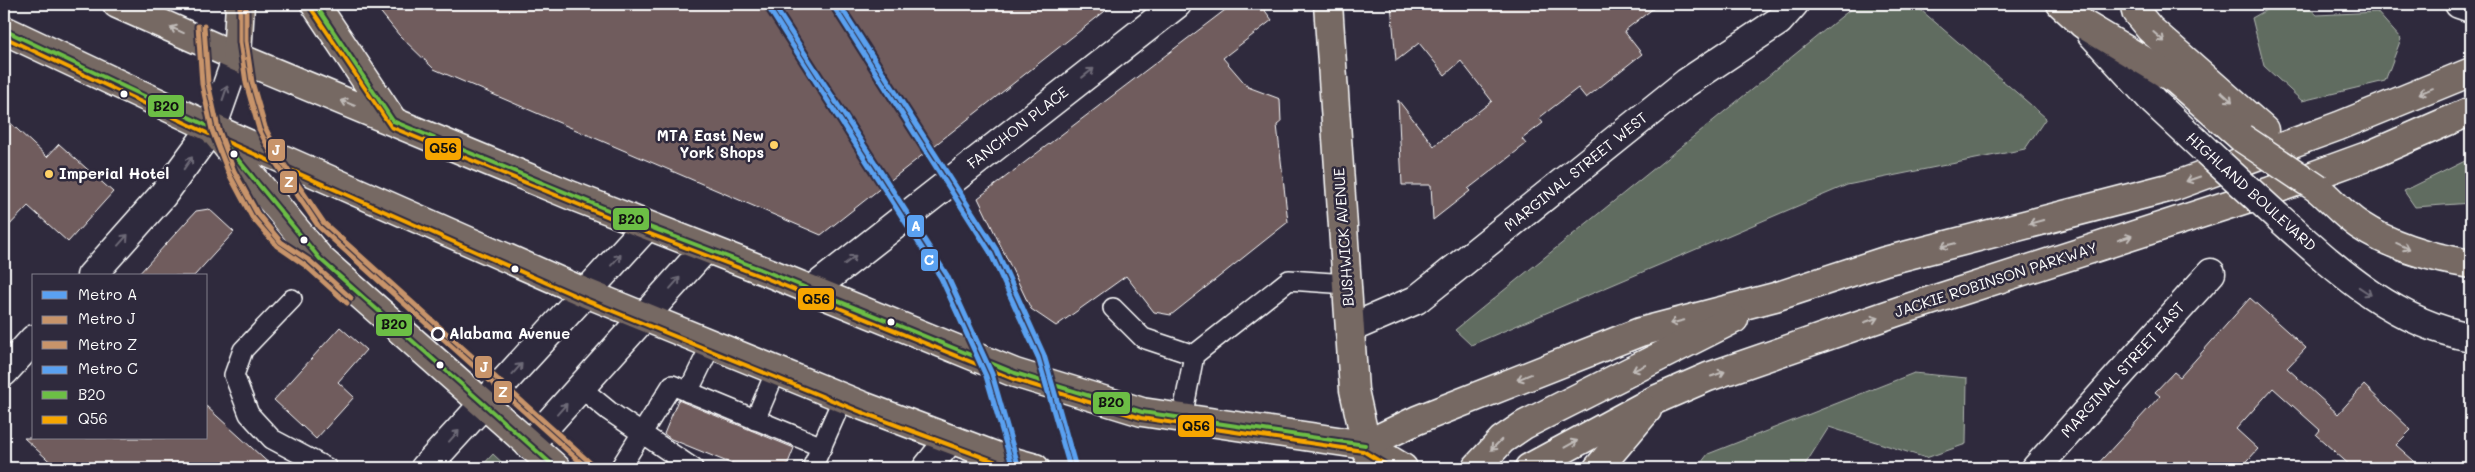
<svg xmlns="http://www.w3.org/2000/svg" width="2475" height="472" font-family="Mali,sans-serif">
  <rect width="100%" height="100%" fill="#2f2a3d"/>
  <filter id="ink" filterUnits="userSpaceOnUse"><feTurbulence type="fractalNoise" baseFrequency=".02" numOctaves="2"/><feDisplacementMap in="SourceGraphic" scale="10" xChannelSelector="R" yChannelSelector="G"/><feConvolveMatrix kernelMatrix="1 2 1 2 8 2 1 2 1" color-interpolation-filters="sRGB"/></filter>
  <g filter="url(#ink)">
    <g fill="#606c60" stroke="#b0b6b0">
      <polygon points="1857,4 1914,4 2046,118 2025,149 1847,185 1471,345 1455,330"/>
      <polygon points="2277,4 2305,4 2317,15 2377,12 2401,39 2385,81 2302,101 2264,66 2252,18"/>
      <polygon points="2471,158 2471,203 2415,207 2404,191"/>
      <polygon points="1914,373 1967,378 1966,444 1926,458 1829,427 1803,468 1697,468 1708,454"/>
      <polygon points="493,454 508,468 480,468"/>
    </g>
    <g fill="#6f5b5d" stroke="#fff">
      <polygon points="374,4 1114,4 821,235 434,69 399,35"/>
      <polygon points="1233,4 1260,4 1272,20 1223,58 1248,87 1280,99 1281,122 1277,125 1288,222 1171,315 1154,312 1126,276 1056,326 1031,309 978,198"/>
      <polygon points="1391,4 1659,4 1624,31 1642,54 1586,98 1578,88 1539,118 1543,123 1522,139 1526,144 1468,189 1470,191 1433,220 1431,185 1402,185 1398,100 1434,146 1492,101 1461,61 1445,75 1419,43 1396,61"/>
      <polygon points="4,117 47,157 59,144 113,192 68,242 28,206 4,231"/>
      <polygon points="209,209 234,232 194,276 137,276 196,211"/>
      <polygon points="2250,298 2306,348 2287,368 2338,414 2364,385 2411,430 2396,445 2422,468 2353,468 2316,435 2320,430 2273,388 2236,429 2258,449 2241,468 2094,468 2160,396 2155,392 2174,372 2180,377"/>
      <polygon points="340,327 366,350 338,382 354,397 316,439 274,400"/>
      <polygon points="678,400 794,448 786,468 742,468 671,439 664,434"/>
      <polygon points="206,406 274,468 57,468 24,438 206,438"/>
    </g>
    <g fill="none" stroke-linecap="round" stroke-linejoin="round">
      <defs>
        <g id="service">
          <polyline points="292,299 243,350 234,375 249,414 272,439 327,468"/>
          <polyline points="1113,308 1143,338 1194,355"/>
          <polyline points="581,388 609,411 693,468"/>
          <polyline points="688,392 711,345"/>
          <polyline points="1182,418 1194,355 1289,280 1347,284"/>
          <polyline points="755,420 776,371"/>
          <polyline points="620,468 672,385 822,447"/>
          <polyline points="812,468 843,398"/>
        </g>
        <g id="minor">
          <polyline points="91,276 162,196 212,128 237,57"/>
          <polyline points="812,290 1177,4"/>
          <polyline points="1351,328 1416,300 1686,83 1779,21 1794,4"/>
          <polyline points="4,372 34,339"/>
          <polyline points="529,445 705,249"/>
          <polyline points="425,468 647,226"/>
          <polyline points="927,468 950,439"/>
          <polyline points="2036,468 2211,273"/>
        </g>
        <g id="secondary">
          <polyline points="2459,4 2471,8"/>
          <polyline points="2091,33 2154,102 2206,151"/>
          <path d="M2277,216C2335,268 2392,323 2471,337"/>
        </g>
        <g id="primary">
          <polyline points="117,4 237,57 570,195 770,273 1015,373 1142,412 1365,445 1403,468"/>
          <polyline points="315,4 393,121"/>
          <polyline points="1328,4 1354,390 1370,462"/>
          <polyline points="2061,4 2083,24"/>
          <polyline points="4,30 212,128 586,293 863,406 1006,460 1035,468"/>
          <polyline points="237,57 240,4"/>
          <polyline points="216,133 320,259 556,468"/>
        </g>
        <g id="motorway">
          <polyline points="2135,4 2136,12 2150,29 2264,130"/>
          <polyline points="2083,24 2176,80 2242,138"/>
          <path d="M2318,189C2332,201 2344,215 2359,225C2392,247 2433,258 2471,264"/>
          <polyline points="1365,445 1417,420 1640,332 1775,297 1885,261 2172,187 2339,126 2471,72"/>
          <polyline points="1476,468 1502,440 1524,425 1734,319"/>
          <polyline points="1529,468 1655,400 1708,377 1905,309 2271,191 2370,155 2471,111"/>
          <polyline points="1598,468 1647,410"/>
        </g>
      </defs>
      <use href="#service" stroke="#fff" stroke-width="22"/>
      <use href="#minor" stroke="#fff" stroke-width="31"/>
      <use href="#secondary" stroke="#fff" stroke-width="31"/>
      <use href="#primary" stroke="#fff" stroke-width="31"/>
      <use href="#motorway" stroke="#fff" stroke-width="31"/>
      <use href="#service" stroke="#2f2a3d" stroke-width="19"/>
      <use href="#minor" stroke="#2f2a3d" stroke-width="28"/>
      <use href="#secondary" stroke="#2f2a3d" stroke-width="28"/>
      <use href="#primary" stroke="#766964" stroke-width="28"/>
      <use href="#motorway" stroke="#766964" stroke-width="28"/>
      <defs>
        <polyline id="secondary-bridge" points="2206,151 2277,216"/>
        <polyline id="motorway-bridge" points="2242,138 2318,189"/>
      </defs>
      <use href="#secondary-bridge" stroke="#fff" stroke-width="31" stroke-linecap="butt"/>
      <use href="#motorway-bridge" stroke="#fff" stroke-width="31" stroke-linecap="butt"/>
      <use href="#secondary-bridge" stroke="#2f2a3d" stroke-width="28"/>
      <use href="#motorway-bridge" stroke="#766964" stroke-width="28"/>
      <defs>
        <g id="bus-1">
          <polyline points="315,4 393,121"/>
          <polyline points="4,30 212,128 320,259 556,468"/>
          <polyline points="393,121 647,226 770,273 1015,373 1142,412 1365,445"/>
        </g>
        <g id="bus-2">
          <polyline points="310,7 391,127 645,232 768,279 1013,379 1141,418 1363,451 1391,468"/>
          <polyline points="4,37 209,134 583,299 861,412 1012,468"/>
        </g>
      </defs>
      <use href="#bus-1" stroke="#2f2a3d" stroke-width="8"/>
      <use href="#bus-2" stroke="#2f2a3d" stroke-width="8"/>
      <use href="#bus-1" stroke="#6cbe45" stroke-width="4"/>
      <use href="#bus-2" stroke="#f7a600" stroke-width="4"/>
      <defs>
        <g id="metro-1">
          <polyline points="773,4 947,275 992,374 1019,468"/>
          <polyline points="839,4 996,249 1044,355 1076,468"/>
        </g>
        <g id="metro-2">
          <polyline points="246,4 246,41 252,82 265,127 281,160 324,223 596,468"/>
          <polyline points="204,26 208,83 218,128 234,171 257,213 281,242 310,261 351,298"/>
        </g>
        <g id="metro-3">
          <polyline points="240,4 240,42 246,83 259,129 276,163 319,227 587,468"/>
          <polyline points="198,26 202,84 212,130 229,174 252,217 277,246 306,266 347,303"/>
        </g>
        <g id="metro-4">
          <polyline points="768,7 941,278 986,376 1013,468"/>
          <polyline points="834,7 990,252 1038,357 1070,468"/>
        </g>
      </defs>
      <use href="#metro-1" stroke="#2f2a3d" stroke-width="9"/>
      <use href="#metro-2" stroke="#2f2a3d" stroke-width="9"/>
      <use href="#metro-3" stroke="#2f2a3d" stroke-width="9"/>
      <use href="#metro-4" stroke="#2f2a3d" stroke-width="9"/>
      <use href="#metro-1" stroke="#5aa1f1" stroke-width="5"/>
      <use href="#metro-2" stroke="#c8946a" stroke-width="5"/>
      <use href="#metro-3" stroke="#c8946a" stroke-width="5"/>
      <use href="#metro-4" stroke="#5aa1f1" stroke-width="5"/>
    </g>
    <defs><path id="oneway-shaft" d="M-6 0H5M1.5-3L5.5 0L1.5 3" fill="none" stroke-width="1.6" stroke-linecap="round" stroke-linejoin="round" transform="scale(1.25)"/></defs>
    <g stroke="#c1bcb9">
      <use href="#oneway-shaft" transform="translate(177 30) rotate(-156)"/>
      <use href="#oneway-shaft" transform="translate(2159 37) rotate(41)"/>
      <use href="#oneway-shaft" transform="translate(2426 91) rotate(158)"/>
      <use href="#oneway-shaft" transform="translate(2227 97) rotate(42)"/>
      <use href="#oneway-shaft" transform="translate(348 103) rotate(-158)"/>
      <use href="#oneway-shaft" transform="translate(2193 179) rotate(161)"/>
      <use href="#oneway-shaft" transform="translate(2036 222) rotate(165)"/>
      <use href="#oneway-shaft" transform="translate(2125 238) rotate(-18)"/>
      <use href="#oneway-shaft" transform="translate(1948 245) rotate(166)"/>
      <use href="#oneway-shaft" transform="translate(2403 246) rotate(24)"/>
      <use href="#oneway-shaft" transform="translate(1871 320) rotate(-19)"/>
      <use href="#oneway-shaft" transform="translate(1677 322) rotate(166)"/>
      <use href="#oneway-shaft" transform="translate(1639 368) rotate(156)"/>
      <use href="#oneway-shaft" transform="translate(1718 374) rotate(-19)"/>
      <use href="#oneway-shaft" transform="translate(1524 377) rotate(158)"/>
      <use href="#oneway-shaft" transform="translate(1571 444) rotate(-29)"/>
      <use href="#oneway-shaft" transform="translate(1496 445) rotate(135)"/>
    </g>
    <g stroke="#6d6a77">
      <use href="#oneway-shaft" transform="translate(1088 73) rotate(-38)"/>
      <use href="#oneway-shaft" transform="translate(225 93) rotate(-71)"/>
      <use href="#oneway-shaft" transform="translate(188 163) rotate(-55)"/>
      <use href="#oneway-shaft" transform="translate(123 240) rotate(-48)"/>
      <use href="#oneway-shaft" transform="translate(616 260) rotate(-48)"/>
      <use href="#oneway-shaft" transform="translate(850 260) rotate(-38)"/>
      <use href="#oneway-shaft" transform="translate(675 283) rotate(-49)"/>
      <use href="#oneway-shaft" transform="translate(2365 291) rotate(34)"/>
      <use href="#oneway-shaft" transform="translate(517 369) rotate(-48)"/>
      <use href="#oneway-shaft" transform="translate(562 409) rotate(-48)"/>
      <use href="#oneway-shaft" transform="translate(454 436) rotate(-48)"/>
    </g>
  </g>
  <g fill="#fff" stroke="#2f2a3d" stroke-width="2">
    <circle cx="124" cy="94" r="4.5"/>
    <circle cx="234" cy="154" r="4.5"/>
    <circle cx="304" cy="240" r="4.5"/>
    <circle cx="515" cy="269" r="4.5"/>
    <circle cx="891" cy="322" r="4.5"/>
    <circle cx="440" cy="365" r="4.5"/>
  </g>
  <g fill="#ffd166" stroke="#2f2a3d" stroke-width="2">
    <circle cx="774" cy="145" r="5"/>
    <circle cx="49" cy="174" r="5"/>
  </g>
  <circle fill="#2f2a3d" stroke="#fff" stroke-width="2.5" cx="438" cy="334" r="6"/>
  <g text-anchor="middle" stroke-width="5" stroke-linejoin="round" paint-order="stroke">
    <g font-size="15" fill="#fff" stroke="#2f2a3d">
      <text transform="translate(1018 128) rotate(-38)" y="5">FANCHON PLACE</text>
      <text transform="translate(1576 172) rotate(-39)" y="5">MARGINAL STREET WEST</text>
      <text transform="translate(2251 192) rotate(42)" y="5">HIGHLAND BOULEVARD</text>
      <text transform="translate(1344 237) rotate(-94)" y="5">BUSHWICK AVENUE</text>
      <text transform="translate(1996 280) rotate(-18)" y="5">JACKIE ROBINSON PARKWAY</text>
      <text transform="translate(2123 370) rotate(-48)" y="5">MARGINAL STREET EAST</text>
    </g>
    <g font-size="15" font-weight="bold" fill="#fff" stroke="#2f2a3d" text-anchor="end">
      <text x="764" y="141">MTA East New<tspan x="764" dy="17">York Shops</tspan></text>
      <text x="59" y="179" text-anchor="start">Imperial Hotel</text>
    </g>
    <g font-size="15" font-weight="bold" fill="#fff" stroke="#2f2a3d" text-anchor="start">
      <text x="449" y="339">Alabama Avenue</text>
    </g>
  </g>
  <g stroke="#2f2a3d" stroke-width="2">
    <rect x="147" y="94" width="38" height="24" rx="5" fill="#6cbe45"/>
    <rect x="424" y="137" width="38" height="24" rx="5" fill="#f7a600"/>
    <rect x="267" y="138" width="19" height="24" rx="5" fill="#c8946a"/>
    <rect x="279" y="170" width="19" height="24" rx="5" fill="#c8946a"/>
    <rect x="612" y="207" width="38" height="24" rx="5" fill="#6cbe45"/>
    <rect x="906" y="214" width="19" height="24" rx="5" fill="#5aa1f1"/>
    <rect x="920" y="248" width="19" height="24" rx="5" fill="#5aa1f1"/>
    <rect x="797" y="287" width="38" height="24" rx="5" fill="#f7a600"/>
    <rect x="375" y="313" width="38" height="24" rx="5" fill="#6cbe45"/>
    <rect x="474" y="355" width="19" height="24" rx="5" fill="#c8946a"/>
    <rect x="493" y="380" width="20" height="24" rx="5" fill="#c8946a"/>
    <rect x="1092" y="391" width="39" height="24" rx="5" fill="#6cbe45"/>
    <rect x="1177" y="414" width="38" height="24" rx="5" fill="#f7a600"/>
  </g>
  <g font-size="14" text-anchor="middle" font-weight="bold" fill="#fff">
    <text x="276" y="155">J</text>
    <text x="289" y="187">Z</text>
    <text x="916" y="231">A</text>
    <text x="929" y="265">C</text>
    <text x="484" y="372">J</text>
    <text x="503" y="397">Z</text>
  </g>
  <g font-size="14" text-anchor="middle" font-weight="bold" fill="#111">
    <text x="166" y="111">B20</text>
    <text x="443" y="153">Q56</text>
    <text x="631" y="224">B20</text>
    <text x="816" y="304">Q56</text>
    <text x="394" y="329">B20</text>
    <text x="1111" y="407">B20</text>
    <text x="1196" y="431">Q56</text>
  </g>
  <rect width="2475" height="472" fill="none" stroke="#2f2a3d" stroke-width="20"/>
  <rect x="10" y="10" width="2455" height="452" fill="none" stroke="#fff" stroke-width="2" filter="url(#ink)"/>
  <rect x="32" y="274" width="175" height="165" fill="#2f2a3d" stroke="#827f8b"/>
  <rect x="42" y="291" width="25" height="8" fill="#5aa1f1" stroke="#827f8b"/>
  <text x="78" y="300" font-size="15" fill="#ffffff">Metro A</text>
  <rect x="42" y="316" width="25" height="8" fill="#c8946a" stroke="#827f8b"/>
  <text x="78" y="324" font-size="15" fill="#ffffff">Metro J</text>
  <rect x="42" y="341" width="25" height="8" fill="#c8946a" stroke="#827f8b"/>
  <text x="78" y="350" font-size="15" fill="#ffffff">Metro Z</text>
  <rect x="42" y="366" width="25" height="8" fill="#5aa1f1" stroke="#827f8b"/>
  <text x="78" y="374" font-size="15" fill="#ffffff">Metro C</text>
  <rect x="42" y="391" width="25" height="8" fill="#6cbe45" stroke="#827f8b"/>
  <text x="78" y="400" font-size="15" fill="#ffffff">B20</text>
  <rect x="42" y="416" width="25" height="8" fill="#f7a600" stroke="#827f8b"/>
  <text x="78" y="424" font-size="15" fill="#ffffff">Q56</text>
</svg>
